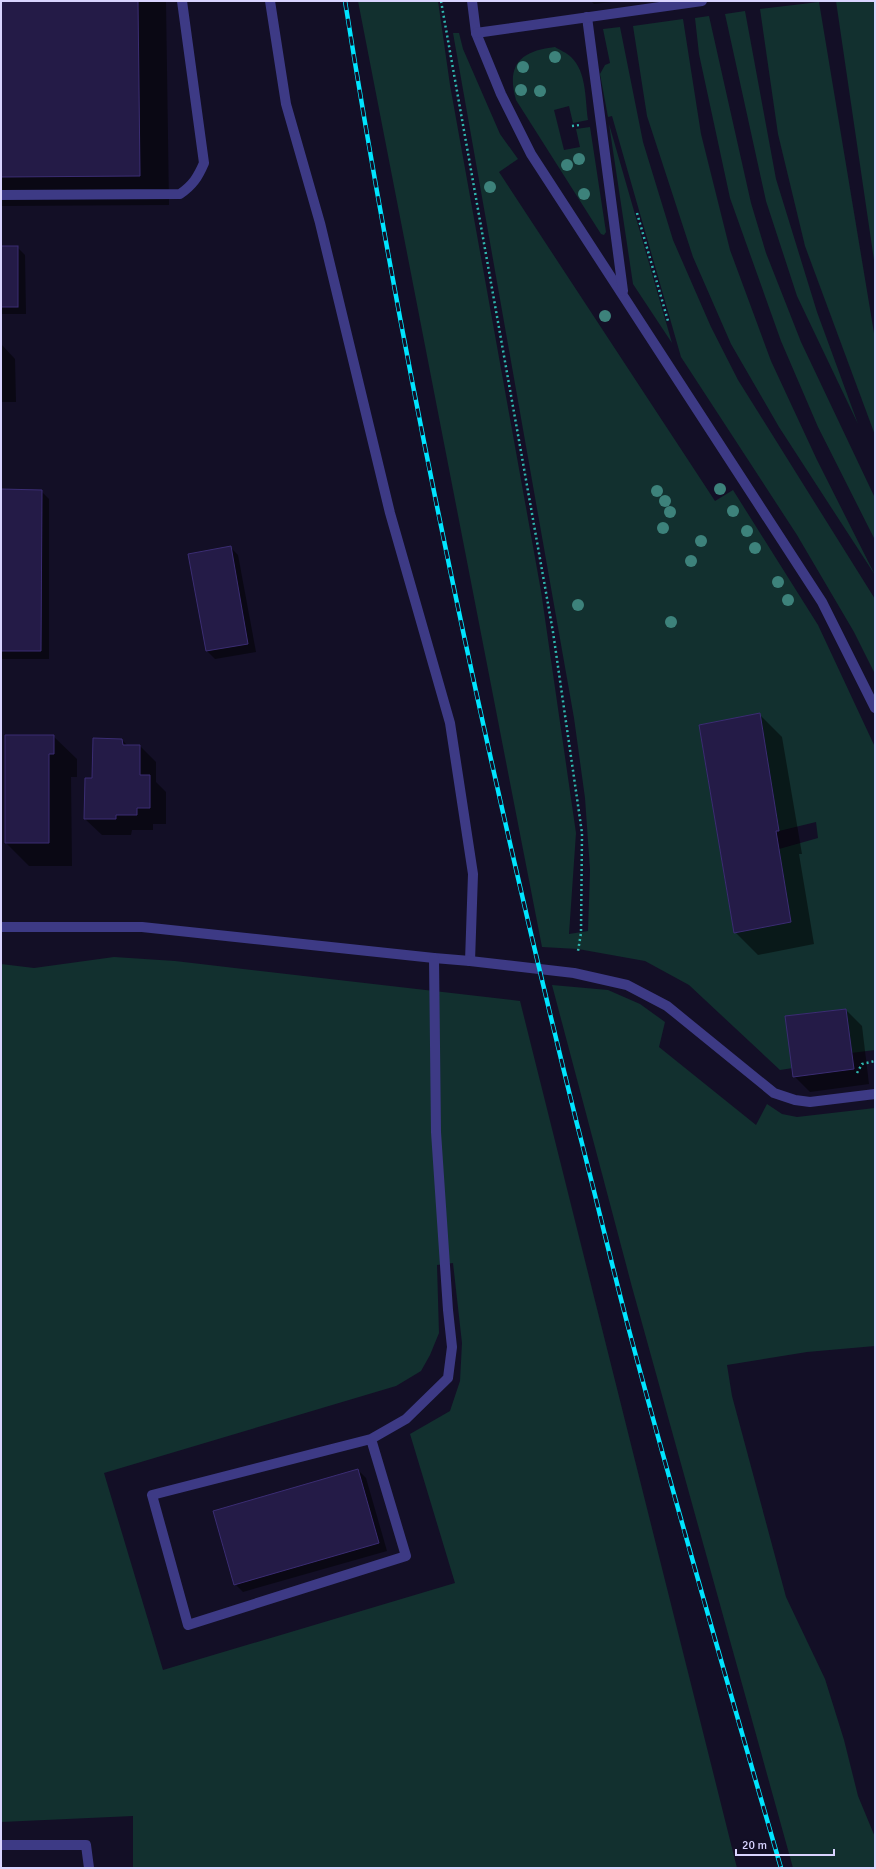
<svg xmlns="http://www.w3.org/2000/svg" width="876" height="1869" font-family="Signika,sans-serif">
  <rect width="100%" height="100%" fill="#130f26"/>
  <g fill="#12302f" fill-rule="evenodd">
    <path d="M358,1H438L450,85L541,591L576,833L569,934L588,931L590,870L585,798L574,718L453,33H459L463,49L500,134L518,159L499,172L715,501L733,490L818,625L875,747V1050L851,1053L846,1009L786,1016L793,1068L780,1070L689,985L645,961L578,949L542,947ZM760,713L779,831L816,822L818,838L779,849L791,921L734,933L699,725Z"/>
    <polygon points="836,1 875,1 875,267"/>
    <polygon points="819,2 875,339 875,435 805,246 778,134 760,9"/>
    <polygon points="745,11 776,179 817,312 858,424 797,296 766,201 725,14"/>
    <polygon points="709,16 751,203 766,253 801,342 875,498 875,540 818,427 781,341 730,198 699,54 695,18"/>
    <polygon points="683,19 701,134 730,250 771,361 817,460 875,575 779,427 731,344 693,257 647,116 633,26"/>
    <polygon points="620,27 643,142 673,240 711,327 738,380 875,599 875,674 854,632 797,535 681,357 612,116 608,117 600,74 605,65 610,63 603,29"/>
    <path d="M555,47C560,50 567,53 571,57C587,72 585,100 588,120L573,123L569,106L554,110L564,150L580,147L576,129L590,127L606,232L604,235L601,234L516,100C506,65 520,51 555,47Z"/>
    <polygon points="609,124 672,343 633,284"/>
    <path d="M114,957L175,961L520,1001L737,1868H133V1816L1,1822V964L34,968ZM453,1263L462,1343L460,1381L450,1411L410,1434L455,1583L163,1670L104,1473L396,1386L421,1371L430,1355L439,1333L437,1265Z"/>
    <polygon points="552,985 608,990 640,1004 665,1022 659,1047 756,1125 767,1104 782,1114 797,1117 875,1108 875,1346 807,1352 727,1365 732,1396 786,1597 825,1679 844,1740 858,1796 875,1837 875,1868 793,1868 632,1287"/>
  </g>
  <g fill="#0007">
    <polygon points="1,1 166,1 169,205 1,206"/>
    <polygon points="591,1 621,1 594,4"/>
    <polygon points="1,247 17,247 25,255 26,314 1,314"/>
    <polygon points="1,344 15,359 16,402 1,402"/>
    <polygon points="1,490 41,491 49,499 49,659 1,659"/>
    <polygon points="230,547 238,555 256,652 215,659 207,651 189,555"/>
    <polygon points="759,714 782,737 802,854 799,854 814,944 758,955 735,932"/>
    <polygon points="53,736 77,759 77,777 71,777 72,866 29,866 6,843"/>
    <polygon points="122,740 128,746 140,746 156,762 156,782 166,792 166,824 153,824 153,830 132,830 131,835 102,835 85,819 93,779"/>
    <polygon points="846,1010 862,1026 869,1084 810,1092 794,1076"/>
    <polygon points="358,1470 366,1478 387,1551 243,1592 235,1584"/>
  </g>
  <g fill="#241b47" stroke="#3b2d73">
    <polygon points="1,1 138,1 140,176 1,177"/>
    <rect x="1" y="246" width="17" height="61"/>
    <polygon points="1,489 42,490 41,651 1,651"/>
    <polygon points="231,546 248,644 206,651 188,554"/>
    <polygon points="760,713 779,831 776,831 791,922 734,933 699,725"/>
    <polygon points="5,735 54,735 54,754 49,754 49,843 5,843"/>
    <polygon points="93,738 122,739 123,745 140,745 140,775 150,775 150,808 137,808 137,815 116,815 116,819 84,819 85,778 92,778"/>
    <polygon points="846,1009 854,1069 793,1077 785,1016"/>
    <polygon points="358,1469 379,1543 234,1585 213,1511"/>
  </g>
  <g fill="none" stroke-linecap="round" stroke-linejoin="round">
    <g stroke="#2fb8b0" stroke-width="2.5" stroke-dasharray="2 3" stroke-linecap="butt">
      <polyline points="441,1 553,632 582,833 581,933 578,951"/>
      <polyline points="572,126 580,125"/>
      <polyline points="637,213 668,321"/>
      <polyline points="857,1073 862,1064 875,1061"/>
    </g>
    <g stroke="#3d3a85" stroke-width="10">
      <polyline points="270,1 286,104 320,223 390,513 450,723 473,874 470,961"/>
      <polyline points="472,1 476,33 501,94 531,154 822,602 875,708"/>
      <polyline points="587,17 623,291"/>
      <polyline points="476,33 702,1"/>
      <path d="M1,195L180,194C193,185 198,177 204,163L182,1"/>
      <polyline points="1,927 142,927 434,958 470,961 574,973 627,985 667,1006 774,1093 795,1100 810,1102 875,1094"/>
      <polyline points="371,1439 406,1556 188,1625 152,1495 371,1439 406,1419 448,1378 452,1347 448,1310 436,1132 434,958"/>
      <polyline points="1,1845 86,1845 89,1868"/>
    </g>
    <defs>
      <path id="rail" d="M345,1C405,379 485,753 577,1124C595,1193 611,1262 629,1330C677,1510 729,1689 781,1868"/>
    </defs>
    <use href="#rail" stroke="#00e5ff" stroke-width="4.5"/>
    <use href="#rail" stroke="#130f26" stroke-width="3" stroke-dasharray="9" stroke-linecap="butt"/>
  </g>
  <g fill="#3d827b">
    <circle cx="555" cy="57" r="6"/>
    <circle cx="523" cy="67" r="6"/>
    <circle cx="521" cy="90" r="6"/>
    <circle cx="540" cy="91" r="6"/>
    <circle cx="579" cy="159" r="6"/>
    <circle cx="567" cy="165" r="6"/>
    <circle cx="490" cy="187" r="6"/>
    <circle cx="584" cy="194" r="6"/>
    <circle cx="605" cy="316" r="6"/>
    <circle cx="720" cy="489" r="6"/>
    <circle cx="657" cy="491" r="6"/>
    <circle cx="665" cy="501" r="6"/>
    <circle cx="733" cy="511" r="6"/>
    <circle cx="670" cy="512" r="6"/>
    <circle cx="663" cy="528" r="6"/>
    <circle cx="747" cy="531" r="6"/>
    <circle cx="701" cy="541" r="6"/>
    <circle cx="755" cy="548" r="6"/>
    <circle cx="691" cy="561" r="6"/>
    <circle cx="778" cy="582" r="6"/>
    <circle cx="788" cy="600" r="6"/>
    <circle cx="578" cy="605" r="6"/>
    <circle cx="671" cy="622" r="6"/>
  </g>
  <rect width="876" height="1869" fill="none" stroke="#d9d4ff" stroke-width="4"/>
  <path d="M736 1849v6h98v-6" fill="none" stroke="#d9d4ff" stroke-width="2"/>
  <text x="742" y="1849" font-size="12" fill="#d9d4ff" stroke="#130f26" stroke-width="3" paint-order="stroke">20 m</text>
</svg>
